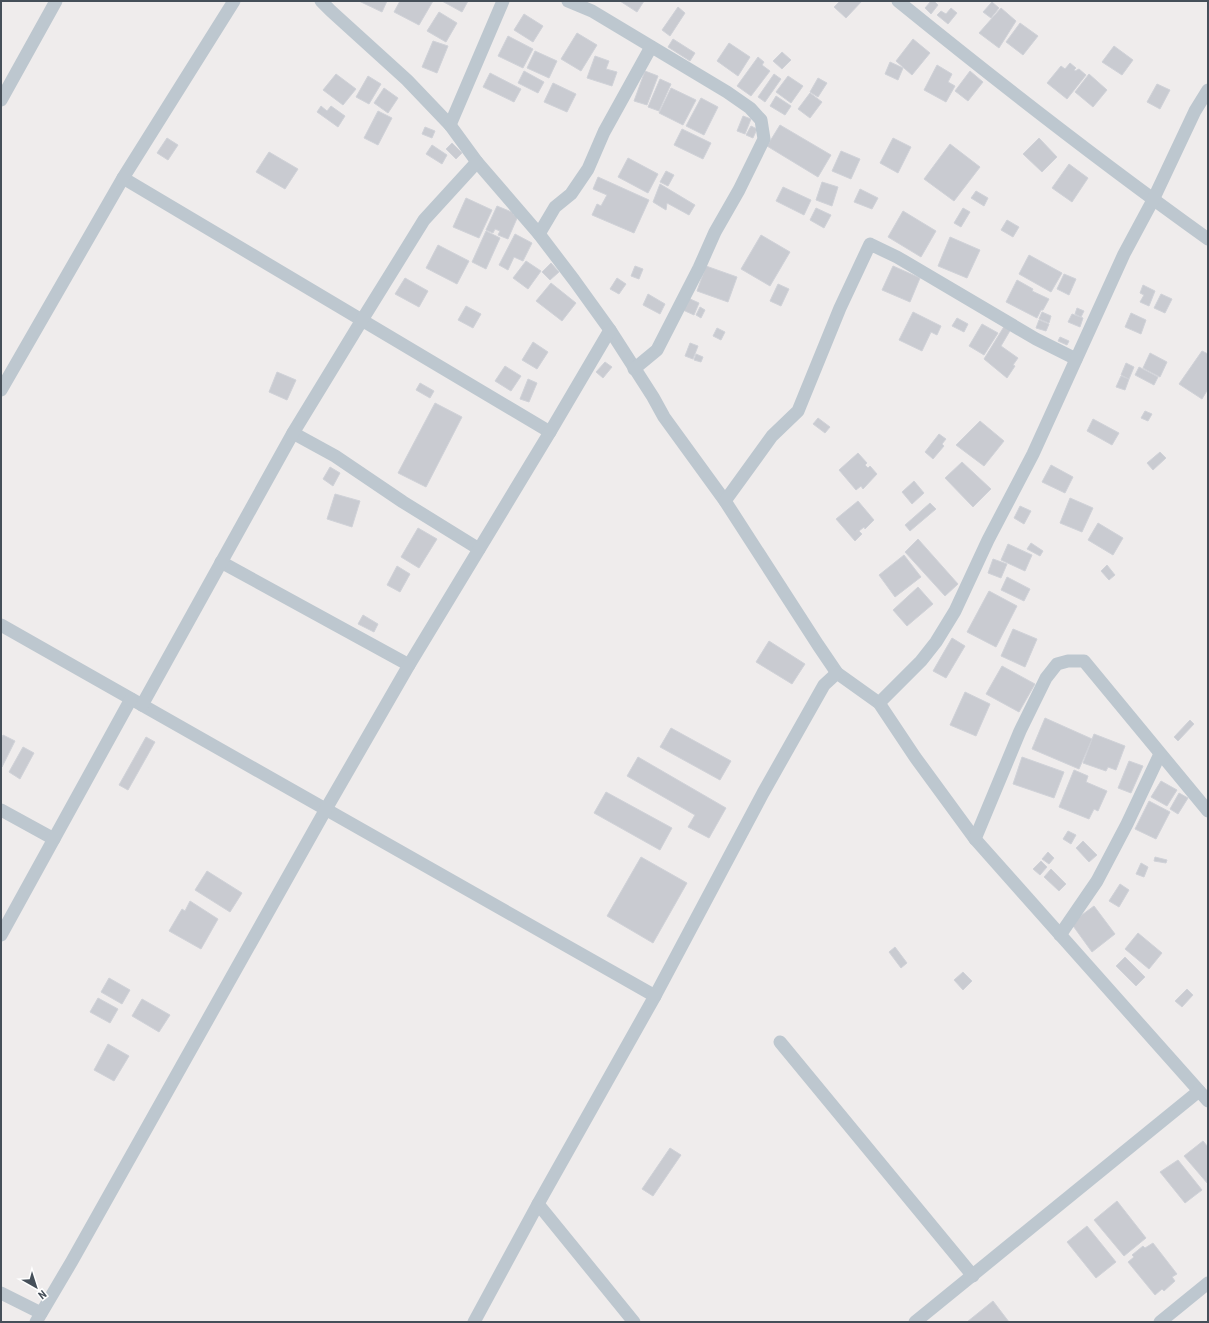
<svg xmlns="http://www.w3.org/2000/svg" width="1209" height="1323" font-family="'Roboto Condensed',sans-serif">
  <rect width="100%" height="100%" fill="#efecec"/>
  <g fill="#c9cbd1" stroke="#d0d2d8">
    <polygon points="359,1 387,1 382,12"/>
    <polygon points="400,1 433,1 419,25 394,12"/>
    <polygon points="442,1 468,1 462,12"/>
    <polygon points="620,1 644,1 637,12"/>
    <polygon points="840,1 862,1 846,18 834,7"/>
    <polygon points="931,1 934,1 938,5 931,14 925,8"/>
    <polygon points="992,2 999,8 991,18 983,12"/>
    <polygon points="678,7 685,13 670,36 662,30"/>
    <polygon points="951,8 957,13 948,24 937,15 941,11 946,14"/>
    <polygon points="1001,8 1016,21 999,48 979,33"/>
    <polygon points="439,12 457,23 446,42 427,31"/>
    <polygon points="524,14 543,26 533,42 514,30"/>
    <polygon points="1020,23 1038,36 1023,55 1006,42"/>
    <polygon points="577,33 597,45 581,71 561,59"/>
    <polygon points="508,36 533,49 523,68 498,56"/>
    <polygon points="673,39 695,53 690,61 668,47"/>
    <polygon points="913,39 930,53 912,75 896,61"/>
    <polygon points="433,41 448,46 437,73 422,67"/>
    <polygon points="729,43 750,57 738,76 717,61"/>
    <polygon points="1114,46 1133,60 1122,75 1102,62"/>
    <polygon points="535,51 557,61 549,78 527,68"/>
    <polygon points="782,52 791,60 782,69 773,61"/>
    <polygon points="595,56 609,61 606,69 617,72 612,86 587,78"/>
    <polygon points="758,57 764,62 762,65 770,71 751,96 737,86"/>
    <polygon points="890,62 903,68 898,80 885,74"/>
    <polygon points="1070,63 1076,68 1074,70 1075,71 1079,69 1086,75 1067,99 1047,83 1061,66 1065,69"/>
    <polygon points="937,65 952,74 948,82 955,86 946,102 924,90"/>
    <polygon points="524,71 544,82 538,93 518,83"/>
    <polygon points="645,71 658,76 647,105 634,101"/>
    <polygon points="970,71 983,82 968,101 955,91"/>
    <polygon points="490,73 521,89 514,102 483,87"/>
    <polygon points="336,74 356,89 343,105 323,90"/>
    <polygon points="774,74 781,79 765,102 758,97"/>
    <polygon points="1089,74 1107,90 1093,107 1075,92"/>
    <polygon points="368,76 381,84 369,104 356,97"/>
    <polygon points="788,76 803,86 791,103 776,92"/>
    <polygon points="818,78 827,83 818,97 810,92"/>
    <polygon points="660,79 671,84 659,111 648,107"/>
    <polygon points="553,83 576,94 567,112 544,102"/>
    <polygon points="1157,84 1170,90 1160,109 1147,102"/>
    <polygon points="384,88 398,98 388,113 374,103"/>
    <polygon points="671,88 696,100 683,125 659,113"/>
    <polygon points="810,93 822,102 810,118 798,109"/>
    <polygon points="776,96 791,106 785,115 770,106"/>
    <polygon points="701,98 718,107 704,135 686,126"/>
    <polygon points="321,106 327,111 331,106 345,116 338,127 317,112"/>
    <polygon points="378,111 392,118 378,145 364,138"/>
    <polygon points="743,116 751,119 745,134 737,131"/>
    <polygon points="780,125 831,155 818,177 767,146"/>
    <polygon points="751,126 757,129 753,138 746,135"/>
    <polygon points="425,127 435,131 432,138 422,134"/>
    <polygon points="682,129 711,143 703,159 674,145"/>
    <polygon points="167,138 178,145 168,160 157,153"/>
    <polygon points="893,138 911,147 898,173 880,163"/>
    <polygon points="1039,138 1057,157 1042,172 1023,154"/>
    <polygon points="452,143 462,153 456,159 446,149"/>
    <polygon points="950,144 980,167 954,201 924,179"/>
    <polygon points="432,145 447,155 442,164 426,154"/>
    <polygon points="841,151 860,159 851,179 832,171"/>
    <polygon points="269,152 298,169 285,189 256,172"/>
    <polygon points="628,158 658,174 648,193 618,177"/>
    <polygon points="1069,164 1088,178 1072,202 1052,188"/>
    <polygon points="666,171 674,175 668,186 660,182"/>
    <polygon points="598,177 649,200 634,233 592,215 597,204 601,206 607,195 593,189"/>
    <polygon points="822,182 838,187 832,206 816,200"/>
    <polygon points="660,184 695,205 689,215 667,203 666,210 653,202"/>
    <polygon points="783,187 811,200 804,215 776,201"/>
    <polygon points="860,189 878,198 872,209 854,202"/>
    <polygon points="976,191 988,198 984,206 971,198"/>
    <polygon points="466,198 492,210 479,238 453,227"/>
    <polygon points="497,206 514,213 513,214 518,216 508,239 498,235 500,231 495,229 493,233 486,230"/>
    <polygon points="816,208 831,215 824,228 810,220"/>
    <polygon points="963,208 970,212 961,227 954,223"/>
    <polygon points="903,211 936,231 921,257 888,237"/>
    <polygon points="1007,220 1019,227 1013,237 1001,230"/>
    <polygon points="486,231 500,238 486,269 472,262"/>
    <polygon points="515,234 532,243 523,261 514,257 508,270 499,265"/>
    <polygon points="761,235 790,252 770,286 741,269"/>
    <polygon points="950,237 980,250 967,278 938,266"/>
    <polygon points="438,245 469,261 457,284 426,268"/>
    <polygon points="1029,255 1062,273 1051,292 1019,274"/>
    <polygon points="526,261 541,271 528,289 513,278"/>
    <polygon points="551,263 559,272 550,280 542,272"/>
    <polygon points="635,266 643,269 639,279 631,276"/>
    <polygon points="706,266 737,277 728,302 697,291"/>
    <polygon points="893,266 920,278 910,302 882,290"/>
    <polygon points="1064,274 1076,279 1069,295 1057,289"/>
    <polygon points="405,278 428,291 419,307 395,294"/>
    <polygon points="617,278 626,284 619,294 610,289"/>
    <polygon points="1017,280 1033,289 1032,291 1049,299 1043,310 1041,310 1037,318 1006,302"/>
    <polygon points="551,283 576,303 562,321 536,301"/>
    <polygon points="778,284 789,289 781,306 770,301"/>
    <polygon points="1143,285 1155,291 1149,306 1140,302 1144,295 1140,293"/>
    <polygon points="648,294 665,304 660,314 643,305"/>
    <polygon points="1161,294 1172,299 1165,313 1154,308"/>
    <polygon points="688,298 699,303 694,315 683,310"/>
    <polygon points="466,306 481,314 473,328 458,320"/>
    <polygon points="700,307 705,310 701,318 696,315"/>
    <polygon points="1077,308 1084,311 1081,317 1075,314"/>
    <polygon points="913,312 941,326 937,335 931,332 922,351 899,340"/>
    <polygon points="1042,312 1051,316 1049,323 1039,319"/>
    <polygon points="1131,313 1146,320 1141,334 1125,327"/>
    <polygon points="1072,314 1083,318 1080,327 1068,322"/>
    <polygon points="957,318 968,324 964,332 952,326"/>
    <polygon points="1039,320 1049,324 1046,331 1036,328"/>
    <polygon points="982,324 998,333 984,355 969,346"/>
    <polygon points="1005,325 1011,329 1001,346 1018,358 1013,365 1015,366 1007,378 984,359"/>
    <polygon points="717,328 725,332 721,340 713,336"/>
    <polygon points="1060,337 1069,341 1067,345 1058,341"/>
    <polygon points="533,342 548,352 537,369 522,360"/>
    <polygon points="690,343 698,346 693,359 685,356"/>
    <polygon points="1202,351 1208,354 1208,389 1202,399 1179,384"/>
    <polygon points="1150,353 1167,362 1160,377 1143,368"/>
    <polygon points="696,354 703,357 701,362 694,360"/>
    <polygon points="605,362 612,367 603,378 596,372"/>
    <polygon points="1126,363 1134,367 1129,379 1121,375"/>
    <polygon points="505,366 521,376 511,391 495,381"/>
    <polygon points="1139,367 1158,377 1154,385 1135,375"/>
    <polygon points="277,372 296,380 287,400 269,392"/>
    <polygon points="1121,376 1129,379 1125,390 1116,387"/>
    <polygon points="528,379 537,383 529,402 520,399"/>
    <polygon points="420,383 434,391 430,398 416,390"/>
    <polygon points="435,403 462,417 426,487 398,473"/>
    <polygon points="1145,411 1152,414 1148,421 1141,418"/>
    <polygon points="818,418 830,427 825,433 813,424"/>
    <polygon points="1093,419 1119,433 1112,445 1087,431"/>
    <polygon points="980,421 1004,441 984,466 956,445"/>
    <polygon points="939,434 946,439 942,444 944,446 933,459 925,452"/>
    <polygon points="1160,452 1166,458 1153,470 1147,463"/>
    <polygon points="858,453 867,463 865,465 868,468 870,466 877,474 863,489 861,486 856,490 839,470"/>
    <polygon points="962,462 991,489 973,507 945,478"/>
    <polygon points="1051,465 1073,477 1065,493 1042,482"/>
    <polygon points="330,467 340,473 333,486 323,479"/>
    <polygon points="914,481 924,493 912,504 902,492"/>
    <polygon points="335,494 360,501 352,527 327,519"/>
    <polygon points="1070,498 1093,508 1082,532 1060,523"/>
    <polygon points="858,501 874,520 865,529 864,527 859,531 862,534 855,541 836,519"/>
    <polygon points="930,503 936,509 910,531 905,525"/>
    <polygon points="1020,506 1031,511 1024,524 1014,518"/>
    <polygon points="1098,523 1123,538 1113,555 1088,540"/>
    <polygon points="418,528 437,539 419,568 401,557"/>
    <polygon points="918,539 958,584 945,596 905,552"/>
    <polygon points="1031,543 1043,551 1040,556 1027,549"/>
    <polygon points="1008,544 1032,555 1025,571 1001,560"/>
    <polygon points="904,555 921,577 895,597 879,575"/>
    <polygon points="993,559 1007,564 1001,578 988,573"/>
    <polygon points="1107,565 1115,575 1109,580 1101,571"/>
    <polygon points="397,566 410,574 400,592 387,585"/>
    <polygon points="1007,577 1030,589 1024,601 1001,590"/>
    <polygon points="918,587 933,604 907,626 893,610"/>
    <polygon points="989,591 1017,606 996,647 967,632"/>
    <polygon points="363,615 378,624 374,632 358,624"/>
    <polygon points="1013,629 1037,639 1025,667 1001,656"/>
    <polygon points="952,638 965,646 946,678 933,671"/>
    <polygon points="769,641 805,664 792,684 756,662"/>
    <polygon points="1002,666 1035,684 1019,712 986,694"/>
    <polygon points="965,692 990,704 976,736 950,725"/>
    <polygon points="1045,718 1092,739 1079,769 1032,749"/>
    <polygon points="1190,720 1194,724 1178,741 1174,737"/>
    <polygon points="671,728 731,761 720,780 660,747"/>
    <polygon points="1094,734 1125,746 1116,770 1108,767 1106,771 1083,763"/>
    <polygon points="3,735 15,741 2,767 1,739"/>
    <polygon points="146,737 155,742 128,790 119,785"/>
    <polygon points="23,747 34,753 20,779 9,772"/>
    <polygon points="638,757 726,808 709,838 688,827 695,815 627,776"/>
    <polygon points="1022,757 1064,772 1054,798 1013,784"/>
    <polygon points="1129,761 1143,766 1131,793 1118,788"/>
    <polygon points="1074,770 1088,776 1086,782 1107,791 1098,811 1094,809 1089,819 1059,807"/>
    <polygon points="1161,781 1177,790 1167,806 1151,797"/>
    <polygon points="606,792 672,828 660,850 594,813"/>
    <polygon points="1179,793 1188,798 1178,814 1170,809"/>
    <polygon points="1149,801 1170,812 1156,839 1135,829"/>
    <polygon points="1068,831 1076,835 1071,844 1063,839"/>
    <polygon points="1083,841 1097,855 1089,862 1076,848"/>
    <polygon points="1048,852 1054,858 1049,864 1042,859"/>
    <polygon points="641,857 687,883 653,943 607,916"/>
    <polygon points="1155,857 1167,860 1166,863 1154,861"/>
    <polygon points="1041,861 1047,867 1040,875 1033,869"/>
    <polygon points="1141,863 1148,867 1144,877 1136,874"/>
    <polygon points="1051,869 1066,884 1059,891 1044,877"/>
    <polygon points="207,871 242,893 230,912 195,890"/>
    <polygon points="1120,884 1129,890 1119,907 1109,901"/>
    <polygon points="190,901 218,919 201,949 169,931 182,909 185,911"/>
    <polygon points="1094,906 1115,934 1092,952 1071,923"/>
    <polygon points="1138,933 1162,953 1149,969 1125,949"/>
    <polygon points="895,947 907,963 901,968 889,952"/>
    <polygon points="1125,957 1145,977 1136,986 1116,966"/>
    <polygon points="963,972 972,981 963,990 954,980"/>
    <polygon points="109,978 130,990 122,1004 101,992"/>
    <polygon points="1187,989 1193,995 1182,1007 1175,1001"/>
    <polygon points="98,998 118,1009 110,1023 90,1012"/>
    <polygon points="142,999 170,1015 159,1032 132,1016"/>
    <polygon points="108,1044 129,1056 114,1081 94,1070"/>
    <polygon points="1203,1141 1208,1147 1208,1184 1184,1156"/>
    <polygon points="670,1148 681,1155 653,1196 642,1189"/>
    <polygon points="1178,1160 1202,1190 1185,1203 1160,1172"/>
    <polygon points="1117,1201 1146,1238 1124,1256 1094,1220"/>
    <polygon points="1087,1226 1116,1262 1096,1278 1067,1242"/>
    <polygon points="1153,1243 1177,1274 1172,1277 1175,1281 1164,1291 1162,1289 1155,1295 1128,1262 1134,1257 1132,1255 1143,1246 1145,1248"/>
    <polygon points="993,1301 1009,1322 967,1322"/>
  </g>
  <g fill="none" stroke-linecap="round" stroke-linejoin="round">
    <g stroke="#bdc7cf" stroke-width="13">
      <polyline points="321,1 331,11 407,80 450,125 477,162 539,234 574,280 610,330 653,397 664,417 725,501 818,645 837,673 879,703 915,757 975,839 1208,1101"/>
      <polyline points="568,1 592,11 727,92 750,108 761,120 764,139 739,190 715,232 699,268 657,350 634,369"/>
      <path d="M898,1C999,83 1102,163 1208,239"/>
      <polyline points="1,100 56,1"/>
      <polyline points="450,125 503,1"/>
      <polyline points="123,178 550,432"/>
      <polyline points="539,234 555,207 571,194 588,169 604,132 651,47"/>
      <polyline points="1,390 123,178 234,1"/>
      <polyline points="293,433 335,456 403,502 479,549"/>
      <polyline points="725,501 772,436 798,411 840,308 870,244 897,257 1036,339 1076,359"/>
      <polyline points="221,562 409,665"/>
      <polyline points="1,625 655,996"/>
      <polyline points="879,703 921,661 936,642 955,611 988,540 1033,454 1124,254 1153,200 1195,111 1208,90"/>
      <polyline points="142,705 293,433 362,320 424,220 477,162"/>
      <polyline points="1,810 54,839"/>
      <polyline points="975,839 1020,731 1046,678 1057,664 1068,661 1084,661 1208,811"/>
      <polyline points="1,935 131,699"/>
      <polyline points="1060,935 1097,881 1127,824 1160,754"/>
      <polyline points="780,1042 973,1276"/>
      <polyline points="538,1204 634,1322"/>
      <polyline points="1,1293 41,1313"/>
      <polyline points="36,1322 72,1261 326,809 409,665 550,432 610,330"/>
      <polyline points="474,1322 538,1204 655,996 763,793 824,685 837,673"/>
      <polyline points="915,1322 1199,1091"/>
      <polyline points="1160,1322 1208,1283"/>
    </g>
  </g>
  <rect width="1209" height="1323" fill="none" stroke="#454f59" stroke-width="4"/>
  <g transform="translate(36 1287) rotate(141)" stroke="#ffffff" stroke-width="3" paint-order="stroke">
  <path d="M0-3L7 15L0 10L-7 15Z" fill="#454f59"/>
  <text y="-6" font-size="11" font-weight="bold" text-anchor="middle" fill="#454f59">N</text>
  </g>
</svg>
